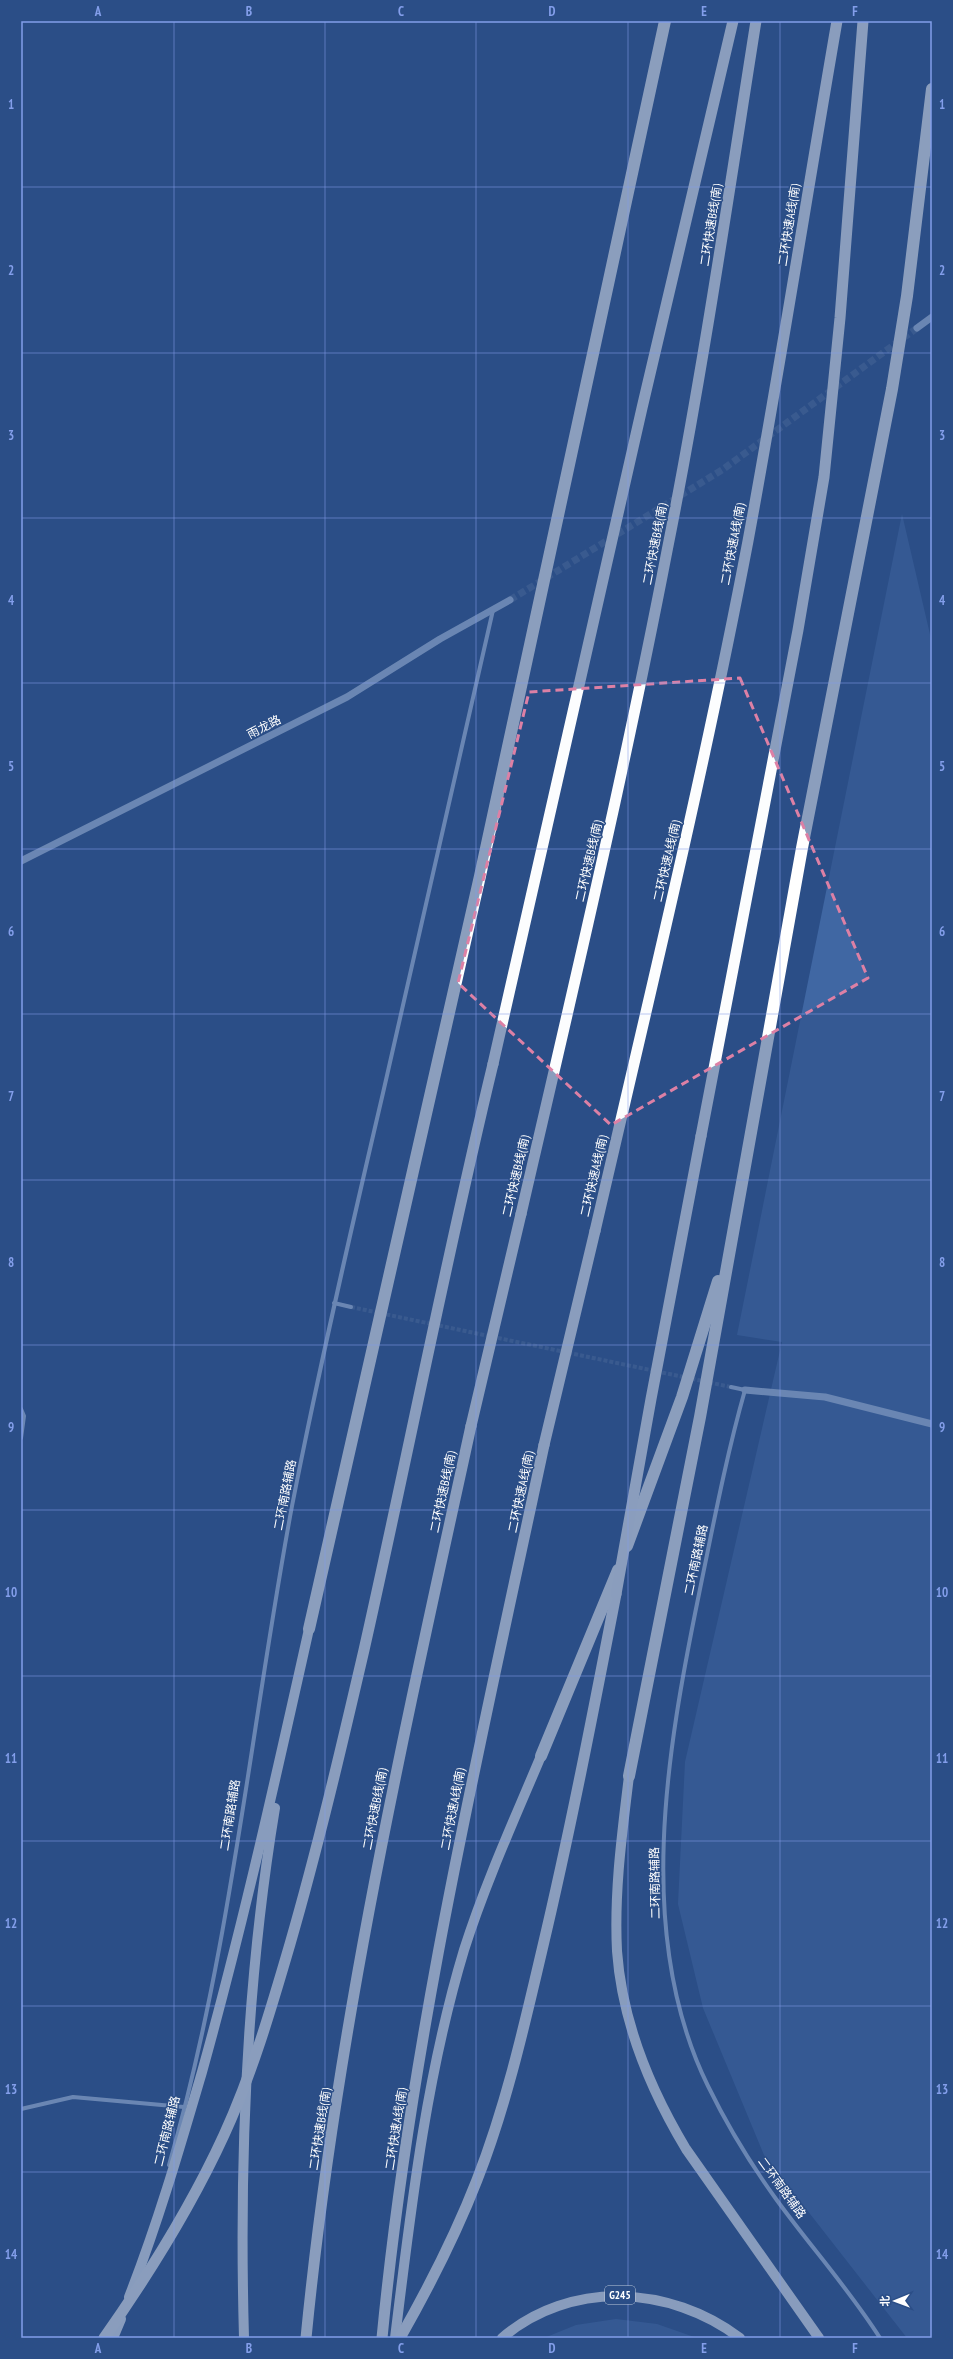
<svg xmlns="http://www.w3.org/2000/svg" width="953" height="2359" font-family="'PT Sans Narrow','Noto Sans SC',sans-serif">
  <rect width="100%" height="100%" fill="#2b4e87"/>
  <g fill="#4067a3">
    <polygon points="902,514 932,643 932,2338 907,2338 764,2155 703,2008 678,1904 685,1762 782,1342 737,1335"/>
    <polygon points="616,2319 657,2324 697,2338 544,2338 576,2325"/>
  </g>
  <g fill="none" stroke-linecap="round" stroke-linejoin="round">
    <polyline stroke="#4b6999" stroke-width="4" stroke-dasharray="4 2" stroke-linecap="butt" points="351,1307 731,1387"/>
    <polyline stroke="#4b6999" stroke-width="7" stroke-dasharray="7 3.5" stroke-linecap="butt" points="510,600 722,470 917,328"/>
    <g stroke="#b7cbe8" stroke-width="4">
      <polyline points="334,1303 351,1307"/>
      <path d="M731,1387L745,1390C726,1457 713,1526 699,1594C667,1750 634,1936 708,2086C727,2125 750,2163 776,2199C810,2246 849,2289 880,2338"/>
      <polyline points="21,1409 24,1416 21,1438"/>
      <polyline points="21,2109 73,2097 184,2107"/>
      <path d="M169,2165C231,1951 251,1725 292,1506C319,1368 351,1230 383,1093C419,932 456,771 493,610"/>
    </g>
    <g stroke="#b7cbe8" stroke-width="7">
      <polyline points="917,328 932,317"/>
      <polyline points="21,861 347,697 440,639 510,600"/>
      <polyline points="745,1390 825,1397 932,1424"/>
    </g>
    <g stroke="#f9fbfe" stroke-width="10">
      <path d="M629,1776C622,1834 614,1892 617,1951C622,2021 650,2089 686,2149L819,2338"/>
      <path d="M129,2297C158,2223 180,2147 202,2072C243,1925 276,1777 309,1629"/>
      <polyline points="113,2338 121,2319"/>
      <path d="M244,2338C239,2160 246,1983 275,1808"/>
      <path d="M395,2338C411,2208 426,2076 464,1950C485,1884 514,1820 541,1756"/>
      <path d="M502,2338C570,2280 670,2285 740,2338"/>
    </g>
    <g stroke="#fcfdfe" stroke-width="11">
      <polyline points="493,1064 642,408 733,21"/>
      <polyline points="701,1136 798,630 824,477 840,318 863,21"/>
      <path d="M521,1214C572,994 624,774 667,551C702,376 728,198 756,21"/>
      <path d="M595,1231C648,1002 704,772 748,541C780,368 807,194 837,21"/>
      <path d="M306,2338C336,2030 405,1728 471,1426"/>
      <path d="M382,2338C411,2037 481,1741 544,1445"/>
      <path d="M400,2338C429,2287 456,2234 477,2180C506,2106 524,2027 542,1950C570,1832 593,1713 616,1594"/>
    </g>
    <g stroke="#fff" stroke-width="12">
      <polyline points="627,1546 682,1397 718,1281"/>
      <polyline points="309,1629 480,876 665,21"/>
      <polyline points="541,1756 618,1570"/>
      <polyline points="629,1776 700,1417 802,848 892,389 907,296 932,89"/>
    </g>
    <g stroke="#fcfdfe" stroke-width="11">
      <polyline points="471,1426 521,1214"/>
      <polyline points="544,1445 595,1231"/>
      <polyline points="616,1594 651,1399 701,1136"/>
      <path d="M104,2338C149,2274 191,2207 224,2135C252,2074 271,2009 290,1944C318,1847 341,1749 364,1650C408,1455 446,1258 493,1064"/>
    </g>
  </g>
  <path d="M0 0H953V2359H0ZM740,678L868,978L611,1125L458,983L529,692Z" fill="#2b4e87" fill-opacity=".55" fill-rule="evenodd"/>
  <path fill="none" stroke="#dd80a5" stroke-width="3" stroke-dasharray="8 5" stroke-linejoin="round" d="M740,678L868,978L611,1125L458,983L529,692Z"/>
  <path fill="none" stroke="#839eea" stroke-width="1" stroke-opacity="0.55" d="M174,21V2338M325,21V2338M476,21V2338M628,21V2338M780,21V2338M21,187H932M21,353H932M21,518H932M21,683H932M21,849H932M21,1014H932M21,1180H932M21,1345H932M21,1510H932M21,1676H932M21,1841H932M21,2006H932M21,2172H932"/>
  <g text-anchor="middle" stroke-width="3" stroke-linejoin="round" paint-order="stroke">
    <rect fill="#2b4e87" stroke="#bfcadb" stroke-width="1" x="605" y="2286" width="30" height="18" rx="3"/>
    <g font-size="11" font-weight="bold" fill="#fff">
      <text x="620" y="2299">G245</text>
    </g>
    <g font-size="12" fill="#fff" stroke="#2b4e87">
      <text transform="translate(711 225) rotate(-81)" y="4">二环快速B线(南)</text>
      <text transform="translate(789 225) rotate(-81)" y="4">二环快速A线(南)</text>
      <text transform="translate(655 544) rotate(-79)" y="4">二环快速B线(南)</text>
      <text transform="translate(733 544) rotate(-79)" y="4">二环快速A线(南)</text>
      <text transform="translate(264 727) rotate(-27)" y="4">雨龙路</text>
      <text transform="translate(589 861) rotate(-77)" y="4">二环快速B线(南)</text>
      <text transform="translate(667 861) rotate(-77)" y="4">二环快速A线(南)</text>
      <text transform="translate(516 1176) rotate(-77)" y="4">二环快速B线(南)</text>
      <text transform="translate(594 1176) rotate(-77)" y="4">二环快速A线(南)</text>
      <text transform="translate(443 1492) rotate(-78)" y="4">二环快速B线(南)</text>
      <text transform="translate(521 1492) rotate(-78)" y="4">二环快速A线(南)</text>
      <text transform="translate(285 1495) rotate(-79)" y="4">二环南路辅路</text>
      <text transform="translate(696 1560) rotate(-78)" y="4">二环南路辅路</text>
      <text transform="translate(375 1809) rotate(-79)" y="4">二环快速B线(南)</text>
      <text transform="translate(453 1809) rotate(-79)" y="4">二环快速A线(南)</text>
      <text transform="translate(230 1815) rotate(-81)" y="4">二环南路辅路</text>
      <text transform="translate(655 1883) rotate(-91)" y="4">二环南路辅路</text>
      <text transform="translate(320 2129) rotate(-81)" y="4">二环快速B线(南)</text>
      <text transform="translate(396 2129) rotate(-81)" y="4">二环快速A线(南)</text>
      <text transform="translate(167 2131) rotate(-76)" y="4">二环南路辅路</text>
      <text transform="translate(782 2188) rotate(54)" y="4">二环南路辅路</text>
    </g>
  </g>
  <rect width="953" height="2359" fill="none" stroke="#2b4e87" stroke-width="44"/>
  <g transform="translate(895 2301) rotate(269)" stroke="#2b4e87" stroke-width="3" paint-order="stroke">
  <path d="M0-3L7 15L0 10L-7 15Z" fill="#ffffff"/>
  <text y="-6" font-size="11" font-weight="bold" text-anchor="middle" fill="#ffffff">北</text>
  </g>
  <rect x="22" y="22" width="909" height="2315" fill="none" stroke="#839eea" stroke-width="1.5"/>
  <g font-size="13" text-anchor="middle" font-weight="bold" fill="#839eea">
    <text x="98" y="16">A</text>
    <text x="249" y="16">B</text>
    <text x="401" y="16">C</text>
    <text x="552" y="16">D</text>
    <text x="704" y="16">E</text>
    <text x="855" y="16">F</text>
    <text x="11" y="109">1</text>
    <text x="942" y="109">1</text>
    <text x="11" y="275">2</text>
    <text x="942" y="275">2</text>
    <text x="11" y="440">3</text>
    <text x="942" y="440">3</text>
    <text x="11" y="605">4</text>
    <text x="942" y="605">4</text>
    <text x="11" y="771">5</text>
    <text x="942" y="771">5</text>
    <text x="11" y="936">6</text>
    <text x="942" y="936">6</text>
    <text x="11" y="1101">7</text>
    <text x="942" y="1101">7</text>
    <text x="11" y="1267">8</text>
    <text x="942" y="1267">8</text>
    <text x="11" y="1432">9</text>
    <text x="942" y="1432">9</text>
    <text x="11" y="1597">10</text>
    <text x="942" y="1597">10</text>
    <text x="11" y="1763">11</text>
    <text x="942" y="1763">11</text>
    <text x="11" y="1928">12</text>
    <text x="942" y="1928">12</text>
    <text x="11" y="2094">13</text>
    <text x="942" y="2094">13</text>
    <text x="11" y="2259">14</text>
    <text x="942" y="2259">14</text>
    <text x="98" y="2353">A</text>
    <text x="249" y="2353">B</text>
    <text x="401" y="2353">C</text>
    <text x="552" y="2353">D</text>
    <text x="704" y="2353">E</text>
    <text x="855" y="2353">F</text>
  </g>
</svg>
